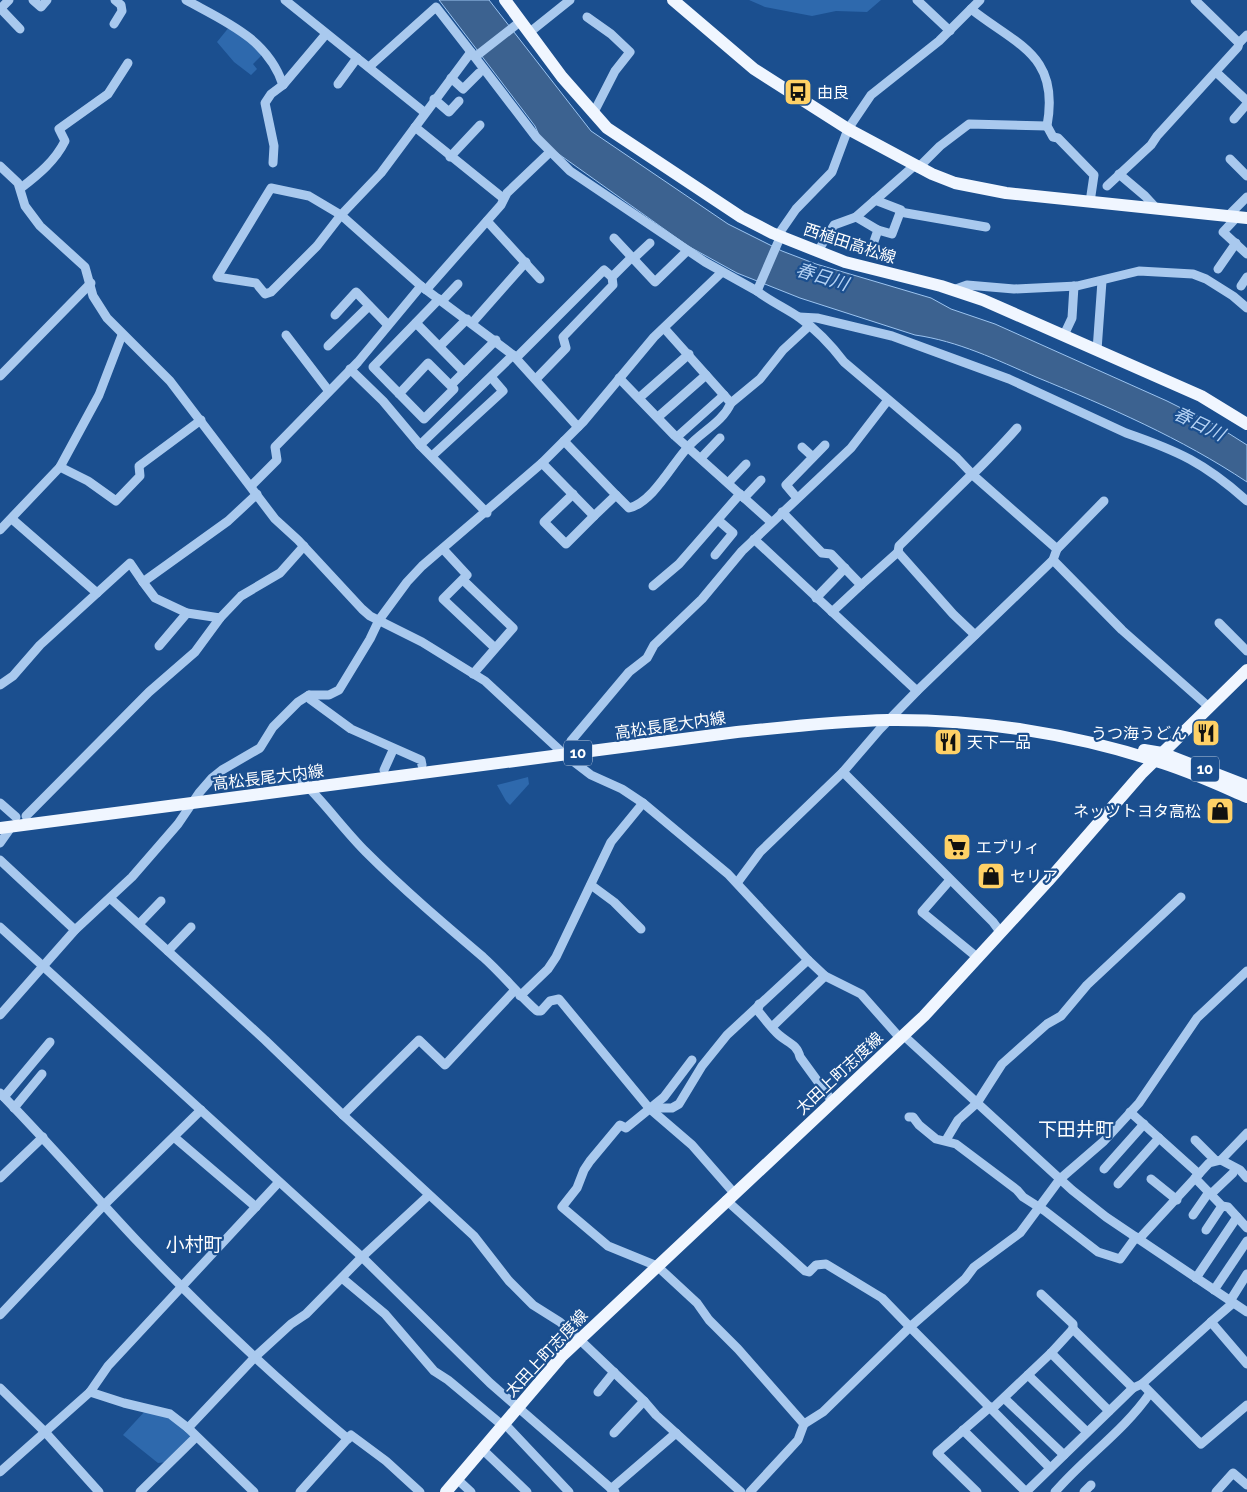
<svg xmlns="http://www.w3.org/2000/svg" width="1247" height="1492" font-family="Raleway,'Noto Sans JP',sans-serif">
  <rect width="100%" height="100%" fill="#1b4f8f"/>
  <g fill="#2e69ad">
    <polygon points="749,0 881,0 867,12 836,11 812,16 765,7"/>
    <polygon points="230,26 251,40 262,55 253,64 257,69 251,75 234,62 217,42"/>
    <polygon points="528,777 529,784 510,805 506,801 497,785"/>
    <polygon points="146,1410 168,1415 192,1438 167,1462 158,1463 123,1435"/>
  </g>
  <path fill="#3c6290" stroke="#9cc4f0" d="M439,0H489L591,131L728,224L782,251L816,264L931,298L951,309L995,324L1167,401L1217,426L1247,445V482C1181,438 1109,407 1036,377C997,360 958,341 915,335L800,298L737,273L688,246L553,150L539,135L535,126Z"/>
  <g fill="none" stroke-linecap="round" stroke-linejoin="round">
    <g stroke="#a9c9ee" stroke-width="9">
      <polyline points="33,0 41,7 47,0"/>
      <path d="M186,0C226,22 268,39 283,85"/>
      <polyline points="285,0 424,112"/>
      <polyline points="917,0 950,31"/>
      <polyline points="0,9 9,0"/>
      <polyline points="1,9 20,29"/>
      <path d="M971,9C1018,46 1060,55 1047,126L1053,137L1058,138L1094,175L1090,202"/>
      <polyline points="587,17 611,34 630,52 615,71 593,114"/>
      <polyline points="114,24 122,11 121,5 115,0"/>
      <polyline points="530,32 570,0"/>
      <polyline points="1239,43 1247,35"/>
      <polyline points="475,57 521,21"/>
      <polyline points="369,67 436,7 471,52"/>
      <polyline points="1216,72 1247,101"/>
      <polyline points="451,78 463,89 479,73"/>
      <polyline points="338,84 357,58"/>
      <polyline points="434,99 449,112 459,101"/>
      <polyline points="1234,119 1247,104"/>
      <polyline points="415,127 503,198"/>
      <polyline points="450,157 480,125"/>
      <polyline points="1230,159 1247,176"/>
      <polyline points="273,163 274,146 265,103 271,94 283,85 326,34"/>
      <polyline points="0,166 18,183 25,206 40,226 85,267 93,296 107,318 170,381 275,519 298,540 362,609 370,616 422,642 485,681 565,755 591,775 622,789 643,803 728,874 808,960 825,976 861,994 900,1038"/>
      <polyline points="918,168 940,146 969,124 1047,126"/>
      <polyline points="1119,174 1145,196 1157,209"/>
      <polyline points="1107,186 1151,145 1157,136 1238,47 1239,43 1195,0"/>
      <path d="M21,188C39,174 55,161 65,141L59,129L108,94L128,63"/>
      <polyline points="875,200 901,210 892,234 878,230"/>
      <polyline points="900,212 986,227"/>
      <polyline points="856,217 914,166"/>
      <polyline points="1227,217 1247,197"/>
      <polyline points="1237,217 1223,232 1247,254"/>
      <polyline points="487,221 540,279"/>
      <polyline points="614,238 655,282 687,251"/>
      <polyline points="818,251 834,225 856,217 878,230 872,247"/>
      <polyline points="633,259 650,243"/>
      <polyline points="1218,269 1236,243"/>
      <polyline points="1241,286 1247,277"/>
      <polyline points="426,290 501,205 507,193 550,152"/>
      <polyline points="953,290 967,285 1014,289 1077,286 1139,271 1193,274 1206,279 1233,296 1247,308"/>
      <path d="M757,291C771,302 786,308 800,318C817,330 831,345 844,362L957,458L974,476L1057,549L1053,560"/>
      <polyline points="442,301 458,284"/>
      <polyline points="335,315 356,292 388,325"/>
      <path d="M799,317L817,318L892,336L1009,379L1126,433C1178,451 1205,463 1247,501"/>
      <polyline points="416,323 464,372 451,385"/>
      <polyline points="472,323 526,262"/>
      <polyline points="286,335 328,390"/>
      <polyline points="1064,335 1072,318 1074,286"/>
      <polyline points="328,346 369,306"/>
      <polyline points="440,346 467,319"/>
      <polyline points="1097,350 1102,281"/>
      <polyline points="516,358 604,270 612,277"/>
      <polyline points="350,369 383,401 420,445"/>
      <polyline points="464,372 496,340"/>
      <polyline points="0,376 91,283"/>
      <polyline points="619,378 675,436 771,522"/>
      <polyline points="536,379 566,348 563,337 613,285 612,277 632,257"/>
      <polyline points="399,394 428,363 454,389 424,419 373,367 439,299"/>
      <polyline points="639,398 689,354"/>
      <polyline points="731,403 760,379 783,350 809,326"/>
      <polyline points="658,417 706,375"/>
      <polyline points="578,427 513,355 421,286 341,215 309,196 271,188 217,277 256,283 265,294 271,292 317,246 341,215 381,173 471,52 536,137 570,171 705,262 757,291 779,240 778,235 796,209 832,172 848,129 871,95 939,41 980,0"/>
      <polyline points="677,437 724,395"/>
      <polyline points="802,447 813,457"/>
      <polyline points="432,456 503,391 491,377"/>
      <polyline points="701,458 720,438"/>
      <polyline points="542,463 594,516 616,495 564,441"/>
      <polyline points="60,467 88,481 116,501 140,476 139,466 201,420"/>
      <polyline points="728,483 746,464"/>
      <polyline points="251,486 277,460 275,447 358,362 421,286"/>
      <polyline points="573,494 544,522 566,544 594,516"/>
      <path d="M616,495L629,508C653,502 672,464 688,447C702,431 722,423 731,403L664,328"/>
      <polyline points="744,498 761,480"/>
      <polyline points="797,498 786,485 825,445"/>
      <polyline points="782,512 822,553 831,554 861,585 832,612"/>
      <polyline points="487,513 420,445 513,355"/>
      <polyline points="12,519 97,593"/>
      <polyline points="0,530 60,467 99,395 122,335"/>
      <polyline points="754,539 917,691"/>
      <polyline points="443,549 467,575 443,599 495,648"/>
      <polyline points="1057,549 1104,501"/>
      <path d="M898,552L899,546L969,477C975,474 1010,436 1017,428"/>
      <polyline points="715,555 733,533 718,520"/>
      <polyline points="463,580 513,628 473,674"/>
      <polyline points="143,582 155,598 187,613 220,618 241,596 280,573 304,546"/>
      <polyline points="861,585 898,552 953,614 975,635"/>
      <polyline points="653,586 679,564 740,494"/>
      <polyline points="816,598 845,568"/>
      <polyline points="1219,623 1247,651"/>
      <polyline points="159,646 187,613"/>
      <polyline points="0,685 13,676 40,645 130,563 143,582 228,521 257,494"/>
      <polyline points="309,695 310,699 351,729 421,760 422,765"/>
      <polyline points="571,746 571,741 629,672 647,658 654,645 702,599 742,551 851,448 888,400"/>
      <polyline points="384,770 393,750"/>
      <polyline points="843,772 993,922 1001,933"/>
      <path d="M302,781C325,803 343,829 366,852C403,889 443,923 483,957C502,974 518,994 537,1011H541L550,1001L559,999L649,1108L692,1145L734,1193"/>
      <polyline points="0,803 16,817"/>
      <polyline points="26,816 149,692 195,652 220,618"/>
      <polyline points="0,843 12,826"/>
      <polyline points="0,860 75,930"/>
      <polyline points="950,880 922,912 978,958"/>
      <polyline points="737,883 760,852 843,772 880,729 917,691 1053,560 1122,630 1209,707"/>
      <polyline points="591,885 614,902 641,929"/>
      <polyline points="111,899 265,1040 343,1115 419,1040 445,1065 514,991"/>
      <polyline points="139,924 161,901"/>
      <polyline points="0,927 362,1257 490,1383 615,1492"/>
      <polyline points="168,951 191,927"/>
      <polyline points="520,996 548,969 556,957 611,842 643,803"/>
      <path d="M759,1004L758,1011C765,1019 771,1028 779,1035C788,1043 797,1044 800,1057L832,1101"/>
      <polyline points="0,1015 75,930 132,877 178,824 199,793 212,778 222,770 260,748 273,727 298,702 309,695 329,695 339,690 370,639 379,620 407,582 422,566 542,463 583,422 654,337 722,272"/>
      <polyline points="772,1027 825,976"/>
      <polyline points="903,1035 1072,1190 1106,1217 1247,1312"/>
      <polyline points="692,1060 664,1097 626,1128 620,1125 590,1161 584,1170 577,1188 562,1207 608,1246 657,1266 697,1303 709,1320 738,1349 804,1424"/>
      <path d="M0,1093C48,1142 92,1193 139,1243C204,1311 276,1379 348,1439"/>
      <polyline points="4,1097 50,1042"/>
      <polyline points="14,1108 42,1074"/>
      <polyline points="655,1108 672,1108 679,1104 702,1066 727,1035 808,960"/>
      <polyline points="1130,1112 1199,1174"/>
      <polyline points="343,1115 474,1236 509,1281 533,1305 560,1322 579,1339 644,1401 656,1415 741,1492"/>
      <polyline points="909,1117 913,1117 919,1125 936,1139 956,1144 1017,1190 1023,1197 1045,1211 1098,1252 1120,1259 1136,1237"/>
      <polyline points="174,1137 256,1207"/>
      <polyline points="946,1140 958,1120 977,1103 1002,1064 1047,1024 1061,1016 1087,985 1181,897"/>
      <polyline points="1195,1140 1215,1160"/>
      <polyline points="1221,1160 1240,1170 1247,1178"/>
      <polyline points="1104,1169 1144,1124"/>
      <polyline points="0,1178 43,1137"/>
      <polyline points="1195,1178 1222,1206 1228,1207 1247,1228"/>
      <polyline points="1151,1179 1177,1200"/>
      <polyline points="1118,1184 1159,1138"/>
      <polyline points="1211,1194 1233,1173"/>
      <polyline points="726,1200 805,1271 809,1272 816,1265 826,1264 882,1298 910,1327 823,1412 804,1424 798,1440 750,1492"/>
      <polyline points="1193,1215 1209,1192"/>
      <polyline points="1206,1230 1222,1206"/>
      <polyline points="1139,1239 1209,1163 1221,1160 1247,1133"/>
      <polyline points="342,1278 385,1314 434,1371 448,1380 502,1425"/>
      <polyline points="1196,1278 1237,1217"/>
      <polyline points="1214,1290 1247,1241"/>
      <polyline points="1041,1294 1073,1324 1073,1329"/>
      <polyline points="1230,1301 1247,1274"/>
      <polyline points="1233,1303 1211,1322 1247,1364"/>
      <polyline points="0,1315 105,1204 201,1110"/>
      <polyline points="1051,1353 1109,1411"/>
      <polyline points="1028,1375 1087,1432"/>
      <polyline points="1142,1384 1201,1444 1247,1405"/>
      <polyline points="0,1388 46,1433 99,1492"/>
      <polyline points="90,1392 124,1403 170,1414 188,1428 254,1492"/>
      <polyline points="598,1392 614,1372"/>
      <polyline points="1004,1398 1064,1455"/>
      <polyline points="504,1423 569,1492"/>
      <polyline points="188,1428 255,1357 291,1324 306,1314 362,1257 429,1195"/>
      <polyline points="963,1430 1026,1492"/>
      <polyline points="614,1433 644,1401"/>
      <polyline points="482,1449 527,1492"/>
      <polyline points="1050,1468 910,1327 965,1279 974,1267 1020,1233 1060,1179 1104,1141 1139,1103 1197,1018 1247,971"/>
      <polyline points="0,1472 90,1392 108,1366 279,1182"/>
      <polyline points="457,1479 471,1492"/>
      <polyline points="611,1489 676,1433"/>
      <polyline points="140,1492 196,1437"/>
      <polyline points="300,1492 351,1435 386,1461 420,1492"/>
      <polyline points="977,1492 937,1453 990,1407 994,1407 1051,1353 1073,1329 1133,1388"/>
      <polyline points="1026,1492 1133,1388 1142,1384 1211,1322"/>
      <path d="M1055,1492C1085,1457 1124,1431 1150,1393"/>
      <polyline points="1084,1492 1091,1485"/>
      <polyline points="1216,1492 1233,1473 1247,1485"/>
    </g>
    <g stroke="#f0f6ff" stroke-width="12">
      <polyline points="505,0 562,77 607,128 741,217 772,233 845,262 941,286 983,300 1201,396 1247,424"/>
      <polyline points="673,0 754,69 848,129 932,174 955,183 1006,193 1247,218"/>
      <polyline points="1144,750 1162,753 1247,786"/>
      <path d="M0,828L737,732C787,727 837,721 888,720C976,719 1071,733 1156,761C1187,770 1217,784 1247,797"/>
      <polyline points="446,1492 561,1357 924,1016 1048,881 1141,774 1247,670"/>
    </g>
  </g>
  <defs>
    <symbol id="bus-square" viewBox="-11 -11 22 22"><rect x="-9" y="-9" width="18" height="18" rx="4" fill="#ffd166" stroke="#1b4f8f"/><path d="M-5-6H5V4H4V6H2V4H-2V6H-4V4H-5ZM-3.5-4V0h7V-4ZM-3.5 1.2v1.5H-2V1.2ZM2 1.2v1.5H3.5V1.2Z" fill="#111"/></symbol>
    <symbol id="restaurant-square" viewBox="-11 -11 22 22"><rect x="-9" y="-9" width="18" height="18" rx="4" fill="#ffd166" stroke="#1b4f8f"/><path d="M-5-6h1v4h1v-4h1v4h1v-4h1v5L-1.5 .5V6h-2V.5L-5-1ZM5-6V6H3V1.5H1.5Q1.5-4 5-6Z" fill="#111"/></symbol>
    <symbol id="shop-square" viewBox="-11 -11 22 22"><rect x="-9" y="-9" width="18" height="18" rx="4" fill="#ffd166" stroke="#1b4f8f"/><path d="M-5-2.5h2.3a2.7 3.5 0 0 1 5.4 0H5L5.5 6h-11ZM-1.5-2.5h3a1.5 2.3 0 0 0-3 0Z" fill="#111"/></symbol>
    <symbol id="supermarket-square" viewBox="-11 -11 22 22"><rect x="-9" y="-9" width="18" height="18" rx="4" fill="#ffd166" stroke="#1b4f8f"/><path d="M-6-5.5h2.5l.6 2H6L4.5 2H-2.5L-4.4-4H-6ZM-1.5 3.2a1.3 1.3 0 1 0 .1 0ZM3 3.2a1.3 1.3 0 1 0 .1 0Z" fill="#111"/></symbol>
  </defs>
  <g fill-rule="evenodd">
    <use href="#bus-square" x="782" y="76" width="32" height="32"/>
    <use href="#restaurant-square" x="1190" y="717" width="32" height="32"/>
    <use href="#restaurant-square" x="932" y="726" width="32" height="32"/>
    <use href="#shop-square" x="1204" y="795" width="32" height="32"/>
    <use href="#supermarket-square" x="941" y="831" width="32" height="32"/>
    <use href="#shop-square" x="975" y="860" width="32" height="32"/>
  </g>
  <g text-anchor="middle" stroke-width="4.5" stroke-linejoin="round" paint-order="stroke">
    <g fill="#1b4f8f" stroke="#bbcadd" stroke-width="1">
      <rect x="564" y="740.5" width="28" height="25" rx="4"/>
      <rect x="1191" y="756.5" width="28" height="25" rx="4"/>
    </g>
    <g font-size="15" font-weight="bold" fill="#fff">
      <text x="578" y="758">10</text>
      <text x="1205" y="774">10</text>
    </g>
    <g font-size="16" fill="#fff" stroke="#1b4f8f" text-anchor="start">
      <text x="817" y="98">由良</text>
      <text x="1187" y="739" text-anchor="end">うつ海うどん</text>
      <text x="967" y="748">天下一品</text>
      <text x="1201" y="817" text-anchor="end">ネッツトヨタ高松</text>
      <text x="976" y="853">エブリィ</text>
      <text x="1010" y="882">セリア</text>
    </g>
    <g font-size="16" fill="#fff" stroke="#1b4f8f">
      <text transform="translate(850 243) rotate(18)" y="6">西植田高松線</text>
      <text transform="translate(670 725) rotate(-8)" y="6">高松長尾大内線</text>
      <text transform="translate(268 777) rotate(-7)" y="6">高松長尾大内線</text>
      <text transform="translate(839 1073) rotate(-43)" y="6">太田上町志度線</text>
      <text transform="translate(546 1353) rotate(-47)" y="6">太田上町志度線</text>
    </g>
    <g font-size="18" font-style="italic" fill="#b5d3f5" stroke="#1b4f8f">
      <text transform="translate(822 277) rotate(17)" y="6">春日川</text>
      <text transform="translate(1199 424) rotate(26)" y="6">春日川</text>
    </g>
    <g font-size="19" fill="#fff" stroke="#1b4f8f">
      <text x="1076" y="1136">下田井町</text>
      <text x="194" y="1251">小村町</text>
    </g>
  </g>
</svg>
